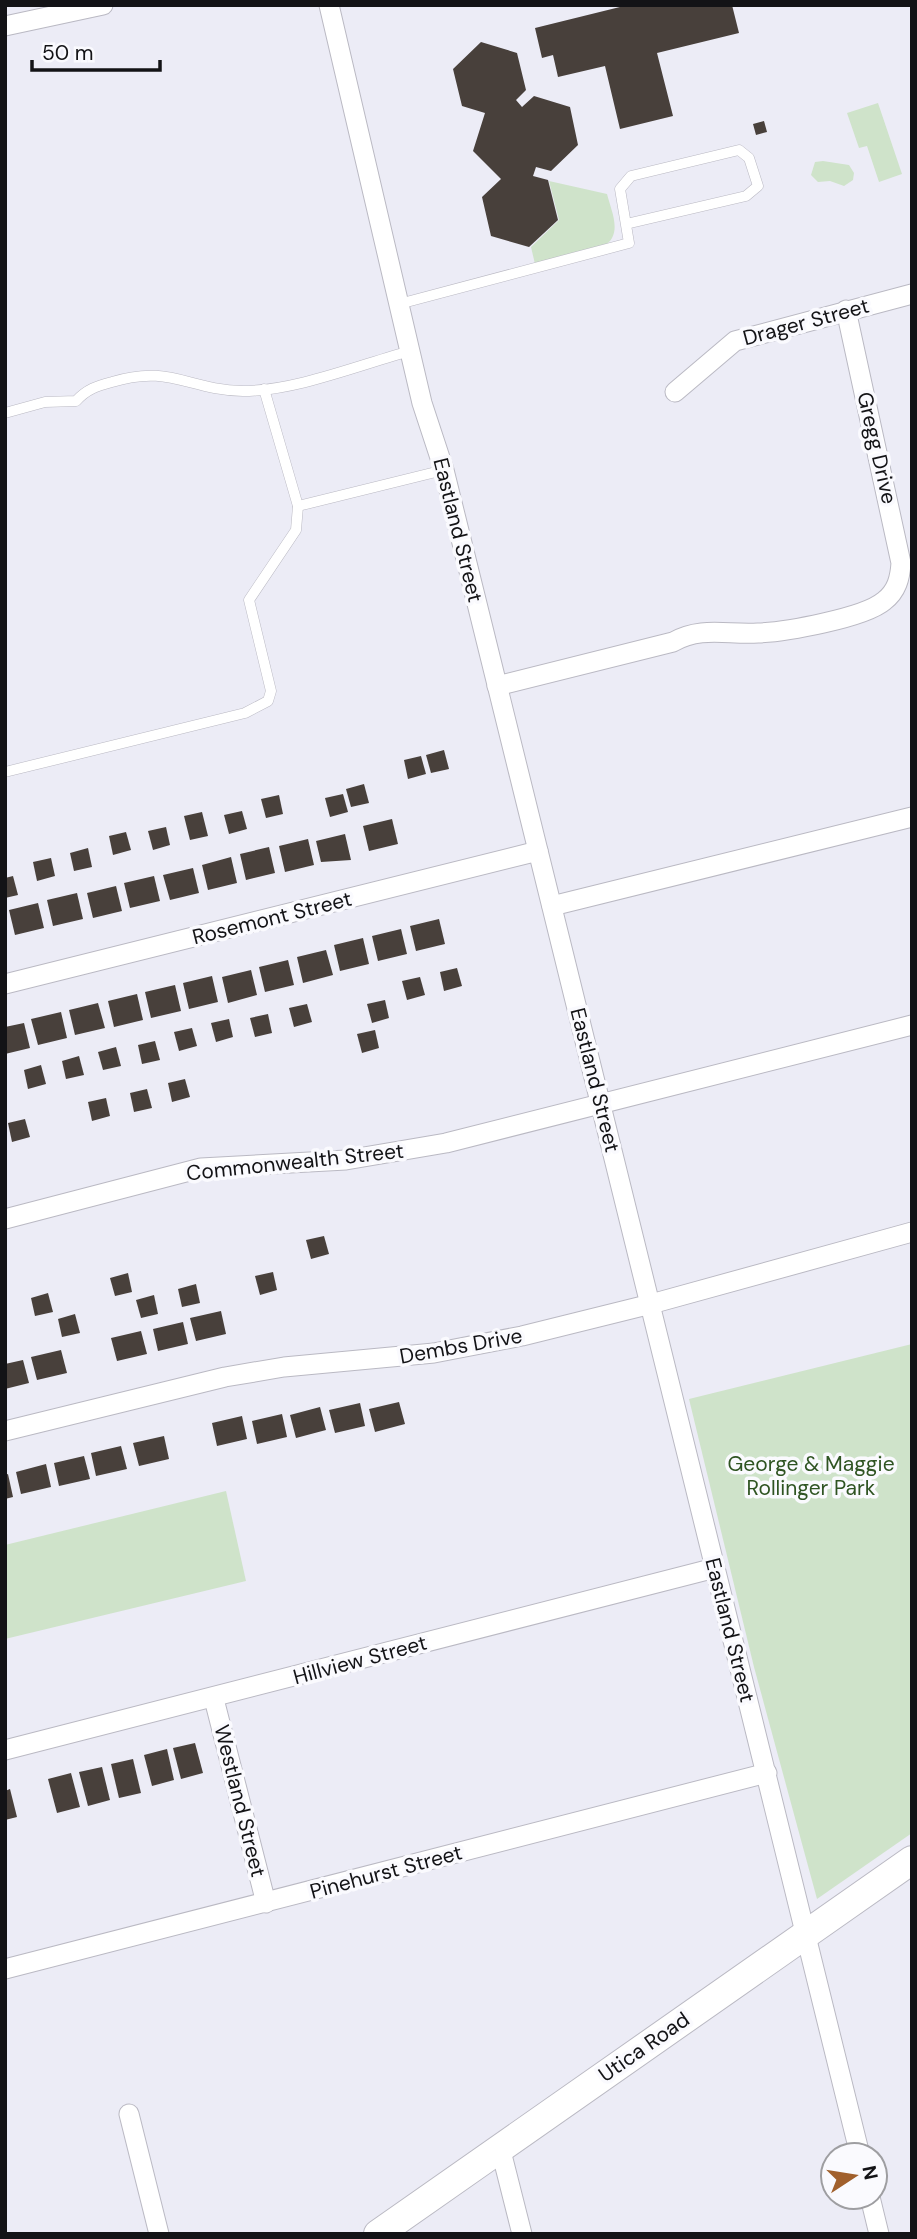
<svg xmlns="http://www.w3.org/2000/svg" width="917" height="2239" font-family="'DM Sans',sans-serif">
  <rect width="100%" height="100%" fill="#ececf6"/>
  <g fill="#cfe3ca">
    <polygon points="878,103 902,174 879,182 867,146 859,148 847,113"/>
    <polygon points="823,161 849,165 854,173 853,180 844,186 830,181 818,182 811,175 815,162"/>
    <path d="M549,181L607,194C611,210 622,232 607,244L535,264L531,247L559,220Z"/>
    <polygon points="912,1344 912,1833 817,1899 754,1667 689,1399"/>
    <polygon points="226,1491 246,1581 5,1639 5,1545"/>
  </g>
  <g fill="#48403b">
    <polygon points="628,5 732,5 739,33 657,53 673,116 620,129 605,66 558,77 553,55 542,58 535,28"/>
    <polygon points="481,42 517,53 526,90 516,100 522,107 534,96 570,107 578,145 551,171 536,167 533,176 548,180 558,220 529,247 491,236 482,197 501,179 473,151 485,113 462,106 453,69"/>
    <polygon points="764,121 767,132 756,135 753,124"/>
    <polygon points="444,750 449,769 431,773 426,755"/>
    <polygon points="421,756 426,774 408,779 404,760"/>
    <polygon points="364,784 369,803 351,807 346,789"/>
    <polygon points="343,794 348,812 330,817 325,798"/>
    <polygon points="279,795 283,814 266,818 261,799"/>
    <polygon points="242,811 247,829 229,834 224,815"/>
    <polygon points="202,812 208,836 190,840 184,816"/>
    <polygon points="392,819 398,844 369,851 363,826"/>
    <polygon points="166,827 170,845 153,850 148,831"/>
    <polygon points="126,832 131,850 113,855 109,836"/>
    <polygon points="345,834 351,860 321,862 316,841"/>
    <polygon points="308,839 314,865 285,872 279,846"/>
    <polygon points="269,847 275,873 246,880 240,854"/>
    <polygon points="88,848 92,867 74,871 70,853"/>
    <polygon points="231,857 237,883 208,890 202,865"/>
    <polygon points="51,858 55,876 37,881 33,862"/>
    <polygon points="193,868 199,893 170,900 163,875"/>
    <polygon points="13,876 18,895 5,898 5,878"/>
    <polygon points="154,876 160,901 130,908 124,883"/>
    <polygon points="116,886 122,911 93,918 87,893"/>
    <polygon points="77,893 83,919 53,926 47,900"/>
    <polygon points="38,903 44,928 15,935 9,910"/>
    <polygon points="439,919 445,944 416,951 410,926"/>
    <polygon points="401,929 407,954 378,961 372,936"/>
    <polygon points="363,938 369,964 340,971 334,945"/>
    <polygon points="326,950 333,975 303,983 297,957"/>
    <polygon points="288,960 294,985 265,992 259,967"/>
    <polygon points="457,968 462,986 444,991 440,972"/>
    <polygon points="251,970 257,995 228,1003 222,977"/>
    <polygon points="212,976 218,1002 189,1009 183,983"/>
    <polygon points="420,977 425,995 407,1000 402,981"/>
    <polygon points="175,985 181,1011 151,1018 145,992"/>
    <polygon points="137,994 143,1020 114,1027 108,1001"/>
    <polygon points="385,1000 389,1018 372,1023 367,1004"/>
    <polygon points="98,1003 105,1028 75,1035 69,1010"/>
    <polygon points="307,1004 312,1022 294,1027 289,1008"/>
    <polygon points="61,1012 67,1038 38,1045 31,1019"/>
    <polygon points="268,1014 272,1033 255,1037 250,1018"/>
    <polygon points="229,1019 233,1037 216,1042 211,1023"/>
    <polygon points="24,1023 30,1048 5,1054 5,1027"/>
    <polygon points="192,1028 197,1046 179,1051 174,1032"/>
    <polygon points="375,1030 379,1048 362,1053 357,1034"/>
    <polygon points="155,1041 160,1060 142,1064 138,1045"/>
    <polygon points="116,1047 121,1066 103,1070 98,1052"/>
    <polygon points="79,1056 84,1075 66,1079 62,1061"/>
    <polygon points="41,1065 46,1084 28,1089 24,1070"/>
    <polygon points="185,1079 190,1097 172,1102 168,1083"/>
    <polygon points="147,1089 152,1108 134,1112 130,1093"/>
    <polygon points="106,1098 110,1116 92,1121 88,1102"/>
    <polygon points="25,1119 30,1137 12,1142 8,1123"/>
    <polygon points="324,1236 329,1254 311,1259 306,1240"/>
    <polygon points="273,1272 277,1290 260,1295 255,1276"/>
    <polygon points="128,1273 132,1292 115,1296 110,1278"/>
    <polygon points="196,1284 200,1303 182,1307 178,1289"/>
    <polygon points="48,1293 53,1312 35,1316 31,1298"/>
    <polygon points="154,1295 158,1314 141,1318 136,1300"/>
    <polygon points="221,1311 226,1334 196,1341 190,1318"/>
    <polygon points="75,1314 80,1333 62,1337 58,1319"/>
    <polygon points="183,1322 188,1344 158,1351 153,1329"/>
    <polygon points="141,1331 147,1354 117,1361 111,1338"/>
    <polygon points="61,1350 67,1373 37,1380 31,1357"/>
    <polygon points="23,1360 29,1383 5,1389 5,1364"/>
    <polygon points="399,1402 405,1424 375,1432 369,1409"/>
    <polygon points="360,1403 365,1426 335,1433 329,1410"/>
    <polygon points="320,1407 326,1430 296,1438 290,1415"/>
    <polygon points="282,1414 287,1437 257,1444 252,1421"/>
    <polygon points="242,1416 247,1439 217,1446 212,1423"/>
    <polygon points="164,1436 169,1459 139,1466 133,1443"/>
    <polygon points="121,1446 127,1469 96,1476 91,1453"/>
    <polygon points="84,1456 90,1479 59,1486 54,1463"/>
    <polygon points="46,1464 51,1487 21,1494 16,1472"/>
    <polygon points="8,1474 13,1497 5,1499 5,1475"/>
    <polygon points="195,1743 203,1773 181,1779 173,1748"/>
    <polygon points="167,1749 174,1780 152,1786 144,1755"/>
    <polygon points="133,1759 141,1793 119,1798 111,1764"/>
    <polygon points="102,1767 110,1800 88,1806 79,1772"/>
    <polygon points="71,1773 80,1807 57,1813 48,1779"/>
    <polygon points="10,1789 17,1817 5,1820 5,1791"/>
  </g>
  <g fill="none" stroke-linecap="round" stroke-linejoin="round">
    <defs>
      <g id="service">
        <polyline points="399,304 629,243 620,189 631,176 739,150 749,158 758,186 746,196 626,224"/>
        <path d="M5,413L45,402L76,401C87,389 97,386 112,382C170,364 188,390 243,391C295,391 359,365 410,351"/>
        <polyline points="298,506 444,470"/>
        <polyline points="5,772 245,713 268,701 271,691 249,600 296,530 298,506 264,389"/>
      </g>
      <g id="minor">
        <polyline points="329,5 422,403 444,470 860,2155"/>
        <polyline points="5,26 103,5"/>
        <polyline points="675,392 735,341 912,294"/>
        <path d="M497,686L673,642C701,626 727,635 758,633C785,632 864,618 884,601C897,591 900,578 901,563L846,310"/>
        <polyline points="552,906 912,817"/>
        <polyline points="5,984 538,851"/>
        <polyline points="5,1219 201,1168 346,1160 446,1143 912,1025"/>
        <polyline points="5,1431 225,1377 284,1367 434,1353 522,1336 651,1304 912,1232"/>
        <polyline points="214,1699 266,1903"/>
        <polyline points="5,1750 715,1568"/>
        <polyline points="5,1969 767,1773"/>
        <polyline points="129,2114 159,2234"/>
        <polyline points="500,2147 522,2234"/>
        <polyline points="870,2197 879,2234"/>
      </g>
      <polyline id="secondary" points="378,2234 912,1860"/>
    </defs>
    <use href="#service" stroke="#bab9c3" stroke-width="11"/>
    <use href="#minor" stroke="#bab9c3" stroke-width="21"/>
    <use href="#secondary" stroke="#bab9c3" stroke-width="30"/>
    <use href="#service" stroke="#fff" stroke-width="10"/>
    <use href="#minor" stroke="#fff" stroke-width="19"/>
    <use href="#secondary" stroke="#fff" stroke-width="28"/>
  </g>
  <g text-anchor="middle" stroke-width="7" stroke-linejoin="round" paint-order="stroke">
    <g font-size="21" fill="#131316" stroke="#fafafe">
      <text transform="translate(806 322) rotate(-15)" y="7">Drager Street</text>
      <text transform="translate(877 448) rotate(77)" y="7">Gregg Drive</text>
      <text transform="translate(458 530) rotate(76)" y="7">Eastland Street</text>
      <text transform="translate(272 918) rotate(-14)" y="7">Rosemont Street</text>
      <text transform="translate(595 1080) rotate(76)" y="7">Eastland Street</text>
      <text transform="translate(295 1162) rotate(-6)" y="7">Commonwealth Street</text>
      <text transform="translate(461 1346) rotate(-10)" y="7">Dembs Drive</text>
      <text transform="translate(730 1630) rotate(76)" y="7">Eastland Street</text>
      <text transform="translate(360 1660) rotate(-15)" y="7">Hillview Street</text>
      <text transform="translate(240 1801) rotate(76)" y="7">Westland Street</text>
      <text transform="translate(386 1872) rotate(-15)" y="7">Pinehurst Street</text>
      <text transform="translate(644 2047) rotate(-35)" y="7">Utica Road</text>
    </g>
    <g font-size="21" fill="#2f5422" stroke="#fafafe">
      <text x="811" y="1471">George &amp; Maggie<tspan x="811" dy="24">Rollinger Park</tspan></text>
    </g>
  </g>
  <rect width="917" height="2239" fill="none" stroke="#131316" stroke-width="14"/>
  <g transform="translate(854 2176) rotate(78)"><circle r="33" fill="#fafafe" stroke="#9e9ea1" stroke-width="2"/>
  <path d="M0-5L12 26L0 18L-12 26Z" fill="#a1602c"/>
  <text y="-10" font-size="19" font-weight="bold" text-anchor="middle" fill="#131316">N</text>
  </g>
  <path d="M32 60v10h128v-10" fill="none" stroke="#131316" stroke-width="3.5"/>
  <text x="42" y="60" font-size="21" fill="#131316" stroke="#fafafe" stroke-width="5" paint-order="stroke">50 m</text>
</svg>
